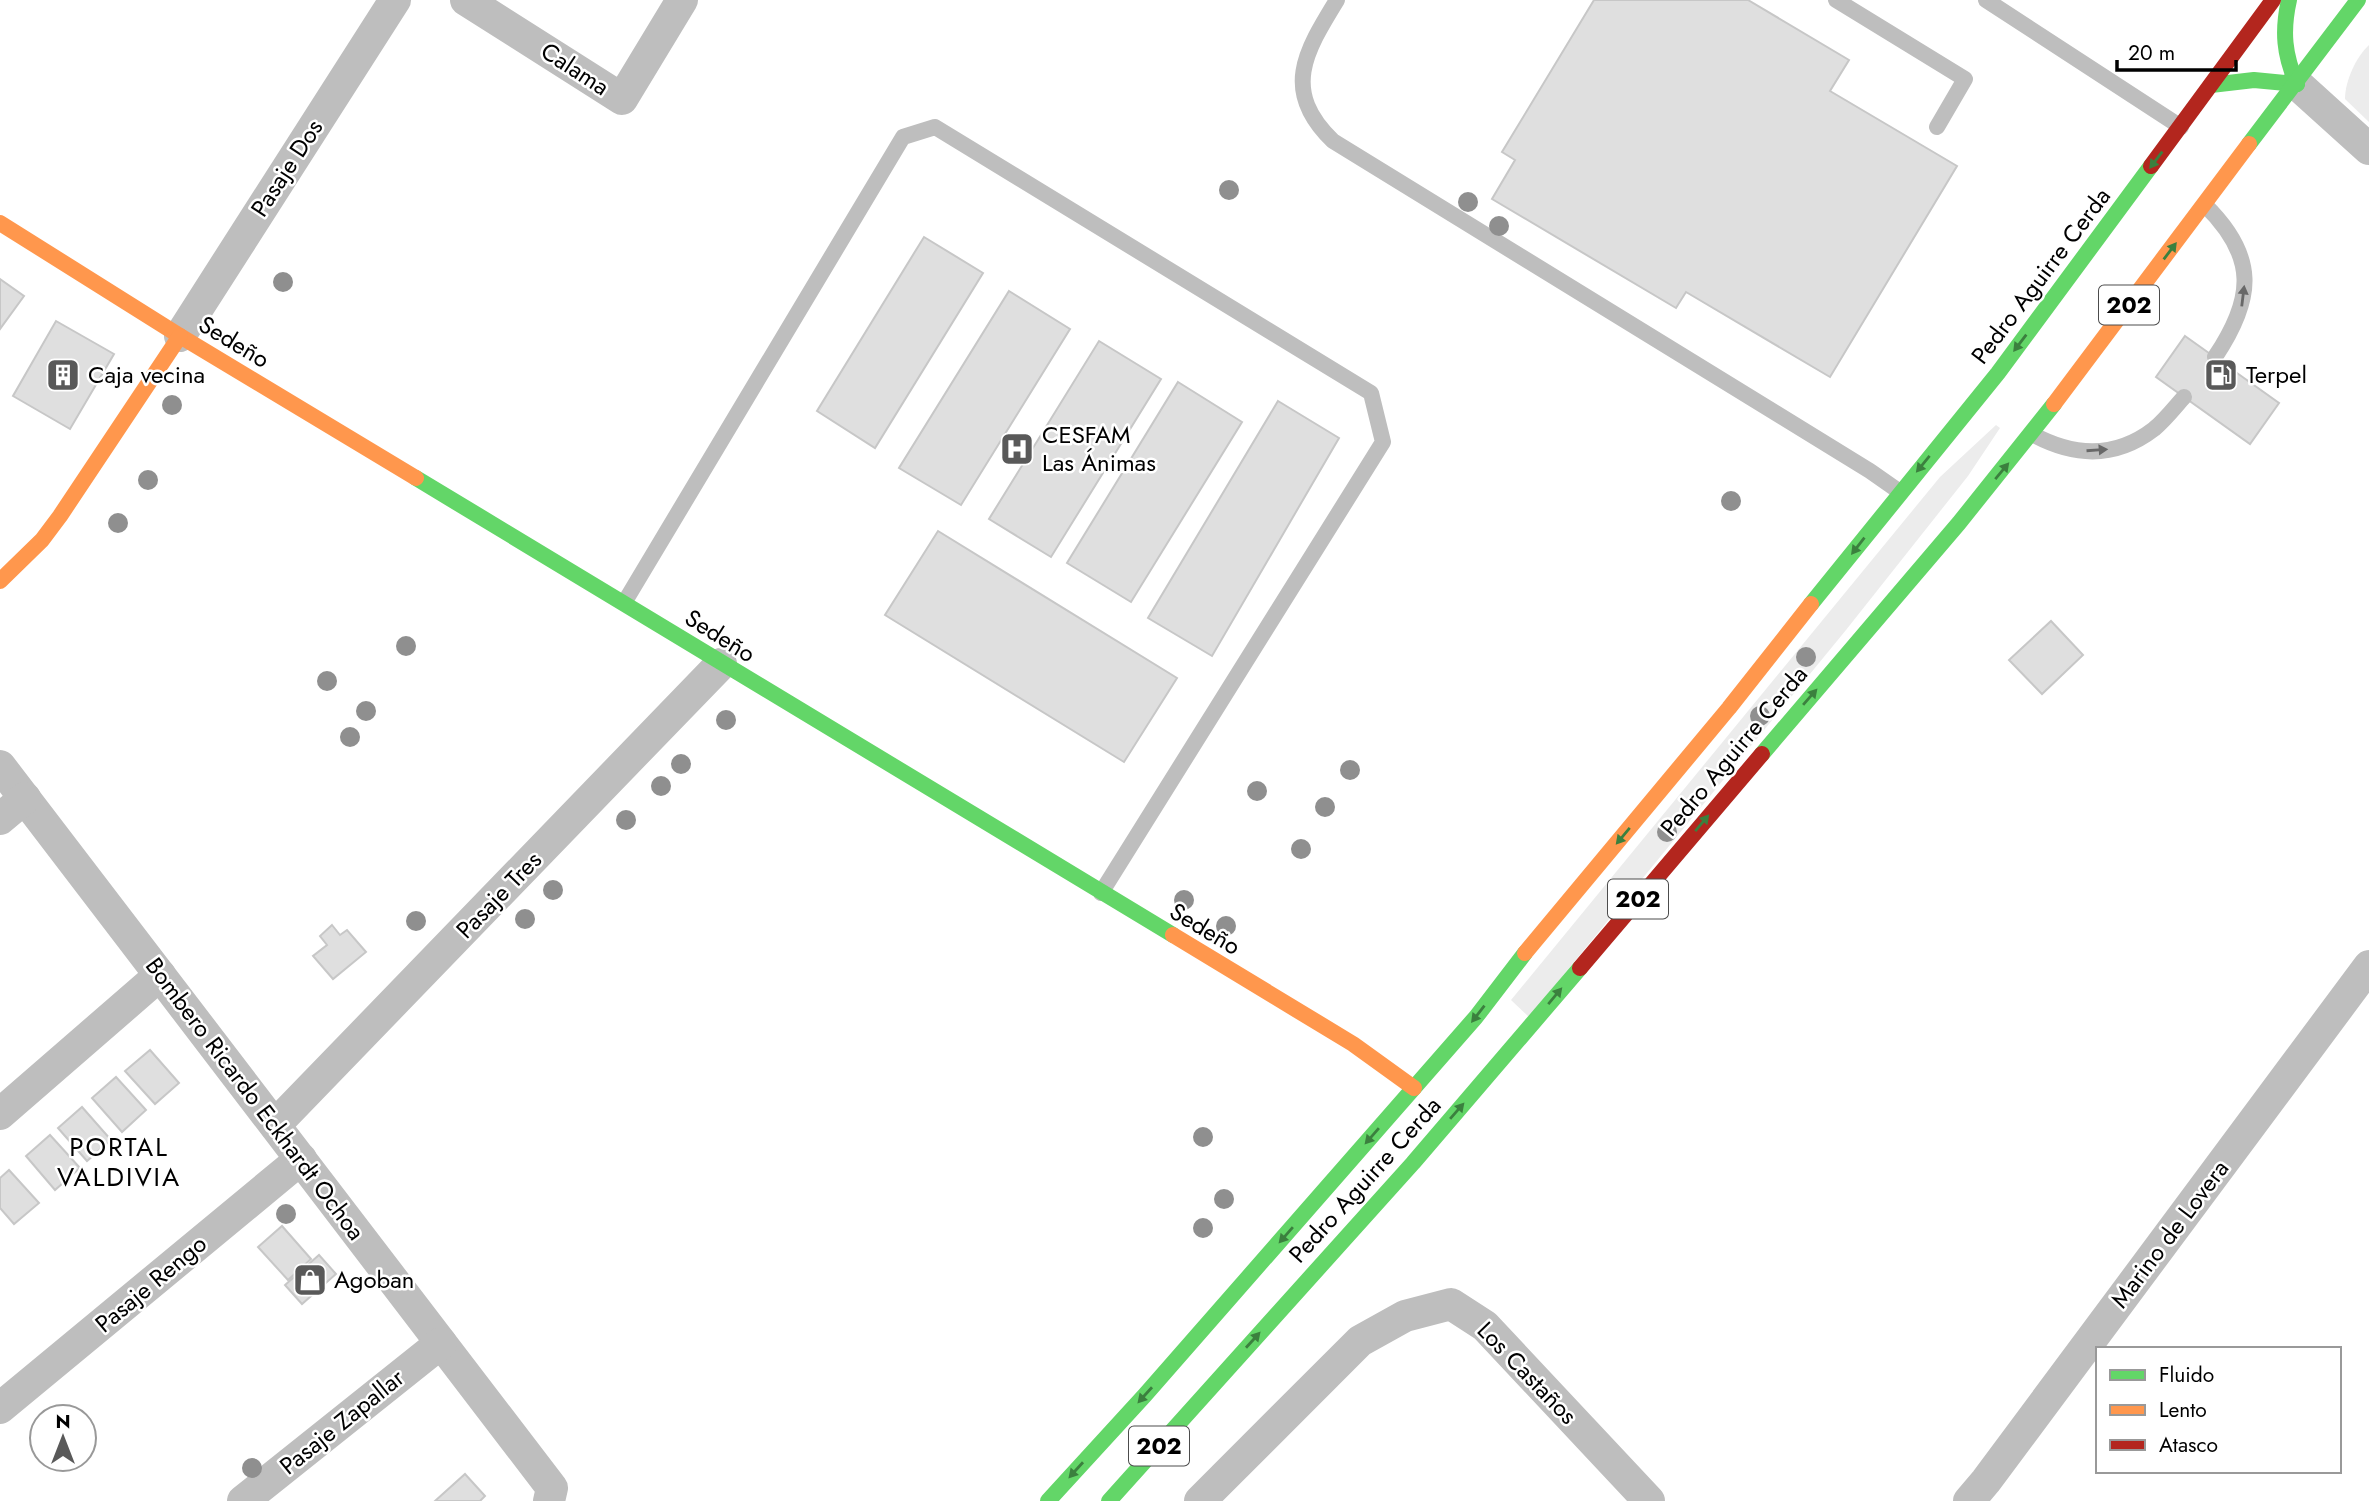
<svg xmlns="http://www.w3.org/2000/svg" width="2369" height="1501" font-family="Jost,sans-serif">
  <rect width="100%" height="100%" fill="#fff"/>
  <g fill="#ececec">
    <path d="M2369,45V122L2345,99C2345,81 2356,57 2369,45Z"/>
    <polygon points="1996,425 2000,428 1968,476 1846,630 1529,1017 1511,1000 1940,477"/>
  </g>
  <g fill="#dfdfdf" stroke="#c7c7c7" stroke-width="2">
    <polygon points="1594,0 1748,0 1849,60 1830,91 1957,166 1830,377 1686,292 1676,308 1492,199 1515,160 1502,152"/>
    <polygon points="924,237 983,273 875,448 817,411"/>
    <polygon points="0,279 24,296 0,329"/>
    <polygon points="1009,291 1070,329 961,505 899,468"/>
    <polygon points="56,321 114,354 70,429 13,396"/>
    <polygon points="2185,336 2279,403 2250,444 2156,377"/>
    <polygon points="1099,341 1161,379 1051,557 989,519"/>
    <polygon points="1178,382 1242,422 1131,602 1067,563"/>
    <polygon points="1278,401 1339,438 1212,656 1148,618"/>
    <polygon points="938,531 1177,678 1124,762 885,615"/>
    <polygon points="2051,621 2083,655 2042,694 2009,660"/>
    <polygon points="332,925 340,935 347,930 366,952 333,979 313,956 327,945 320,936"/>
    <polygon points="150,1050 179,1083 155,1104 125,1071"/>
    <polygon points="116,1077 146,1110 122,1132 92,1098"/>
    <polygon points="82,1107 111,1140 87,1161 58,1128"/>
    <polygon points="50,1135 80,1168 55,1190 26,1156"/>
    <polygon points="9,1170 39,1203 14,1224 0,1208 0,1178"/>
    <polygon points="282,1226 311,1259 288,1280 258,1247"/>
    <polygon points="319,1255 336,1274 302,1304 285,1285"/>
    <polygon points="465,1474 485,1496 480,1501 435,1501"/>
  </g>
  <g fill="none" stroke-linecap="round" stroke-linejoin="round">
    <g stroke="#bebebe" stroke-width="16">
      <path d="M1337,0C1305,52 1281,91 1333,141L1870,471L1900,492"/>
      <polyline points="1836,0 1965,79 1937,127"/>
      <polyline points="1986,0 2181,127"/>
      <path d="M2205,205C2258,257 2254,299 2215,357"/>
      <path d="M2032,434C2074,457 2115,459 2154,429C2165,420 2175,407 2184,397"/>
      <polyline points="624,603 903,137 935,127 1371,393 1383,442 1101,893"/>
    </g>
    <g stroke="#bebebe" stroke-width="32">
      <polyline points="466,0 622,99 682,0"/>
      <polyline points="2297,84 2369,149"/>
      <polyline points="180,336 395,0"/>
      <polyline points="0,766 552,1488 549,1501"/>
      <polyline points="0,819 25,798"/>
      <polyline points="0,1114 160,975"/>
      <polyline points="275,1125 721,664"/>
      <polyline points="0,1408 301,1159"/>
      <polyline points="243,1501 441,1343"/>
      <polyline points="1200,1501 1360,1341 1405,1316 1451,1304 1485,1326 1649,1501"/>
      <polyline points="1969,1501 1986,1481 2369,966"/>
    </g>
    <g stroke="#63d668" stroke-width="16">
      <path d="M2289,0C2282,31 2284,55 2297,84"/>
      <polyline points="2211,85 2254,80 2297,84"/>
      <polyline points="2249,144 2358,0"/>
      <polyline points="416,478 1173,935"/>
      <polyline points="1811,604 1998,373 2151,166"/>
      <polyline points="1762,754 1959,523 2054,404"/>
      <polyline points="1048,1501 1145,1395 1476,1017 1525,953"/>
      <polyline points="1109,1501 1413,1163 1580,968"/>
    </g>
    <g stroke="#ff974d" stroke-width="16">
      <polyline points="0,223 180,336 416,478"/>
      <polyline points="2054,404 2249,144"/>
      <polyline points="0,581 42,540 60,516 180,336"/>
      <polyline points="1173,935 1353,1044 1414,1088"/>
      <polyline points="1525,953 1729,708 1811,604"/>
    </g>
    <g stroke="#b3261e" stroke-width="16">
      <polyline points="2151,166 2273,0"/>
      <polyline points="1580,968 1762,754"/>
    </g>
  </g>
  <g fill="#8f8f8f">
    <circle cx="1229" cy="190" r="10"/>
    <circle cx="1468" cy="202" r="10"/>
    <circle cx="1499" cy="226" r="10"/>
    <circle cx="283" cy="282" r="10"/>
    <circle cx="172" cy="405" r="10"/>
    <circle cx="148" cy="480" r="10"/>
    <circle cx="1731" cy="501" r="10"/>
    <circle cx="118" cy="523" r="10"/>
    <circle cx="406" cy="646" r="10"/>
    <circle cx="1806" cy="657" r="10"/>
    <circle cx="327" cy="681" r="10"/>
    <circle cx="366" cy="711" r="10"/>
    <circle cx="1760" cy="716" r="10"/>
    <circle cx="726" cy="720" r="10"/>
    <circle cx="350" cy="737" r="10"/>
    <circle cx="681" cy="764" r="10"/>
    <circle cx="1350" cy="770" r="10"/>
    <circle cx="661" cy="786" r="10"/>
    <circle cx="1257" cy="791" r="10"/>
    <circle cx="1325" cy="807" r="10"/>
    <circle cx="626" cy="820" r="10"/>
    <circle cx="1667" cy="832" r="10"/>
    <circle cx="1301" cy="849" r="10"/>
    <circle cx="553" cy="890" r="10"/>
    <circle cx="1184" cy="900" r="10"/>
    <circle cx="525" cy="919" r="10"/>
    <circle cx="416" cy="921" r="10"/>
    <circle cx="1226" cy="926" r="10"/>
    <circle cx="1203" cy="1137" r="10"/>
    <circle cx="1224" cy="1199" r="10"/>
    <circle cx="286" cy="1214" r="10"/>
    <circle cx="1203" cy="1228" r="10"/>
    <circle cx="252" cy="1468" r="10"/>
  </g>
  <defs><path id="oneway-solid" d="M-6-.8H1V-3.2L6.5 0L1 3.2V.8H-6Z" transform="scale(1.75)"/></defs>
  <g fill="#3b803e">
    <use href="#oneway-solid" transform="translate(2156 160) rotate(127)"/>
    <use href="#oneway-solid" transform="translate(2170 251) rotate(-53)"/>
    <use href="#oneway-solid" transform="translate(2020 343) rotate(127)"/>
    <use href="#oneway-solid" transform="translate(1923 464) rotate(129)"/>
    <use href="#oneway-solid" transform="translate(2002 471) rotate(-50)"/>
    <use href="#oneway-solid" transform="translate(1858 546) rotate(128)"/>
    <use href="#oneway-solid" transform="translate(1810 697) rotate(-49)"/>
    <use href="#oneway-solid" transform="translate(1702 823) rotate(-50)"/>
    <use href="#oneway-solid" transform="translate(1623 836) rotate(130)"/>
    <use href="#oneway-solid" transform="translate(1555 996) rotate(-50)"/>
    <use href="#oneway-solid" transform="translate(1478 1014) rotate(128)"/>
    <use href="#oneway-solid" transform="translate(1457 1111) rotate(-49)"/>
    <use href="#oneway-solid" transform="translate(1372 1136) rotate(131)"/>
    <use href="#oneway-solid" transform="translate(1286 1235) rotate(131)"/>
    <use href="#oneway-solid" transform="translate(1253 1340) rotate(-48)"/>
    <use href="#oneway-solid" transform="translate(1145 1395) rotate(132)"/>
    <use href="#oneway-solid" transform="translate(1076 1470) rotate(132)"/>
  </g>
  <g fill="#686868">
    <use href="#oneway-solid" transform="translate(2243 296) rotate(-83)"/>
    <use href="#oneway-solid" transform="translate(2097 450) rotate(-4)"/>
  </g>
  <defs>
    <symbol id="building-square" viewBox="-11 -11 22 22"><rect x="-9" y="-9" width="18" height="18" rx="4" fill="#595959" stroke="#fff"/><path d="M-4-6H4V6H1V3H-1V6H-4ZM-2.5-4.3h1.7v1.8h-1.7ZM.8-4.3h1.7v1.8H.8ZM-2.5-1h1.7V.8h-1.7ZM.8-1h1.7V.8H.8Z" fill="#fff"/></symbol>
    <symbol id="fuel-square" viewBox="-11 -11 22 22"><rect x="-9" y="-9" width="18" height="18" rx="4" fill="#595959" stroke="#fff"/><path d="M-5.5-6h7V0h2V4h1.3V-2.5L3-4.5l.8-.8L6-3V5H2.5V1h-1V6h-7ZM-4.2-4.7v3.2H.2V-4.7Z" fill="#fff"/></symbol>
    <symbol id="hospital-square" viewBox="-11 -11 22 22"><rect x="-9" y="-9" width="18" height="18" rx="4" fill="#595959" stroke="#fff"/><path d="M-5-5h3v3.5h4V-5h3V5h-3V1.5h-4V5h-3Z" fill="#fff"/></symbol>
    <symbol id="shop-square" viewBox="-11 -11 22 22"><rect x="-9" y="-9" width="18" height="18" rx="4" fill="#595959" stroke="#fff"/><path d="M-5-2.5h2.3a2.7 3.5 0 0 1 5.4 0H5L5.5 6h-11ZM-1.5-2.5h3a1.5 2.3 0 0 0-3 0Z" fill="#fff"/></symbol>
  </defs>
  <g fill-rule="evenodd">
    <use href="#building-square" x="44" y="356" width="38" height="38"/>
    <use href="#fuel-square" x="2202" y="356" width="38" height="38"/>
    <use href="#hospital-square" x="998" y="430" width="38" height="38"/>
    <use href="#shop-square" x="291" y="1261" width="38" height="38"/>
  </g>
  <g text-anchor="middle" stroke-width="5" stroke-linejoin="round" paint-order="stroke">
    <g fill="#fff" stroke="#4c4c4c" stroke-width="2">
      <rect x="2099" y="285.5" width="60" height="39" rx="5"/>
      <rect x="1608" y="879.5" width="60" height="39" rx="5"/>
      <rect x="1129" y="1426.5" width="60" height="39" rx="5"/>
    </g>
    <g font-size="23" font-weight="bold" fill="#000">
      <text x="2129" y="313">202</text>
      <text x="1638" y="907">202</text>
      <text x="1159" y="1454">202</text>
    </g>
    <g font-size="24" fill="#000" stroke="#fff">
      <text transform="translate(575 69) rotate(33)" y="8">Calama</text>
      <text transform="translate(287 168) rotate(-57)" y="8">Pasaje Dos</text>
      <text transform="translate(2041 276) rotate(-53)" y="8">Pedro Aguirre Cerda</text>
      <text transform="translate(234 342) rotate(31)" y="8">Sedeño</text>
      <text transform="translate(720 636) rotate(32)" y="8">Sedeño</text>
      <text transform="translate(1734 751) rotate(-50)" y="8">Pedro Aguirre Cerda</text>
      <text transform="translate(499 895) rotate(-46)" y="8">Pasaje Tres</text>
      <text transform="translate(1205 929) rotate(31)" y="8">Sedeño</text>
      <text transform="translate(255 1099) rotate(53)" y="8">Bombero Ricardo Eckhardt Ochoa</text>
      <text transform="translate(1365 1180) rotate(-48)" y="8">Pedro Aguirre Cerda</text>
      <text transform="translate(2170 1234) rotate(-53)" y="8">Marino de Lovera</text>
      <text transform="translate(151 1284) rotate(-40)" y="8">Pasaje Rengo</text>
      <text transform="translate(1527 1373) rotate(46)" y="8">Los Castaños</text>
      <text transform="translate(342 1422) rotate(-39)" y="8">Pasaje Zapallar</text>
    </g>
    <g font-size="24" fill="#000" stroke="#fff" text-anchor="start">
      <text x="88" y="383">Caja vecina</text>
      <text x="2246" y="383">Terpel</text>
      <text x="1042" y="443">CESFAM<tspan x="1042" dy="28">Las Ánimas</tspan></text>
      <text x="334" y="1288">Agoban</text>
    </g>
    <g font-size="26" letter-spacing="2" fill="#000" stroke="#fff">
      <text x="119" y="1156">PORTAL<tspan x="119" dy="30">VALDIVIA</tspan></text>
    </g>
  </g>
  <rect x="2096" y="1347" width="245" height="126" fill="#ffffff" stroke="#999999" stroke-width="2"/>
  <rect x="2110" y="1370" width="35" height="10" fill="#63d668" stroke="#999999" stroke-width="2"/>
  <text x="2159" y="1382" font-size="21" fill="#000000">Fluido</text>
  <rect x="2110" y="1405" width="35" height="10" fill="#ff974d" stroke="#999999" stroke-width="2"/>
  <text x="2159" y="1417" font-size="21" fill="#000000">Lento</text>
  <rect x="2110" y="1440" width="35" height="10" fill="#b3261e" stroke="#999999" stroke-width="2"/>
  <text x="2159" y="1452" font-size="21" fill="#000000">Atasco</text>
  <g transform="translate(63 1438)"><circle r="33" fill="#ffffff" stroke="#999999" stroke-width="2"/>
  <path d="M0-5L12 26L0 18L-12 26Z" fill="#595959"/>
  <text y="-10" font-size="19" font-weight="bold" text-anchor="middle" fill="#000000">N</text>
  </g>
  <path d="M2117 60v10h119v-10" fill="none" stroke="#000000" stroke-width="3.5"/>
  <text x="2128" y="60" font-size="21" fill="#000000" stroke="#ffffff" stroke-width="5" paint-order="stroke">20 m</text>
</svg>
